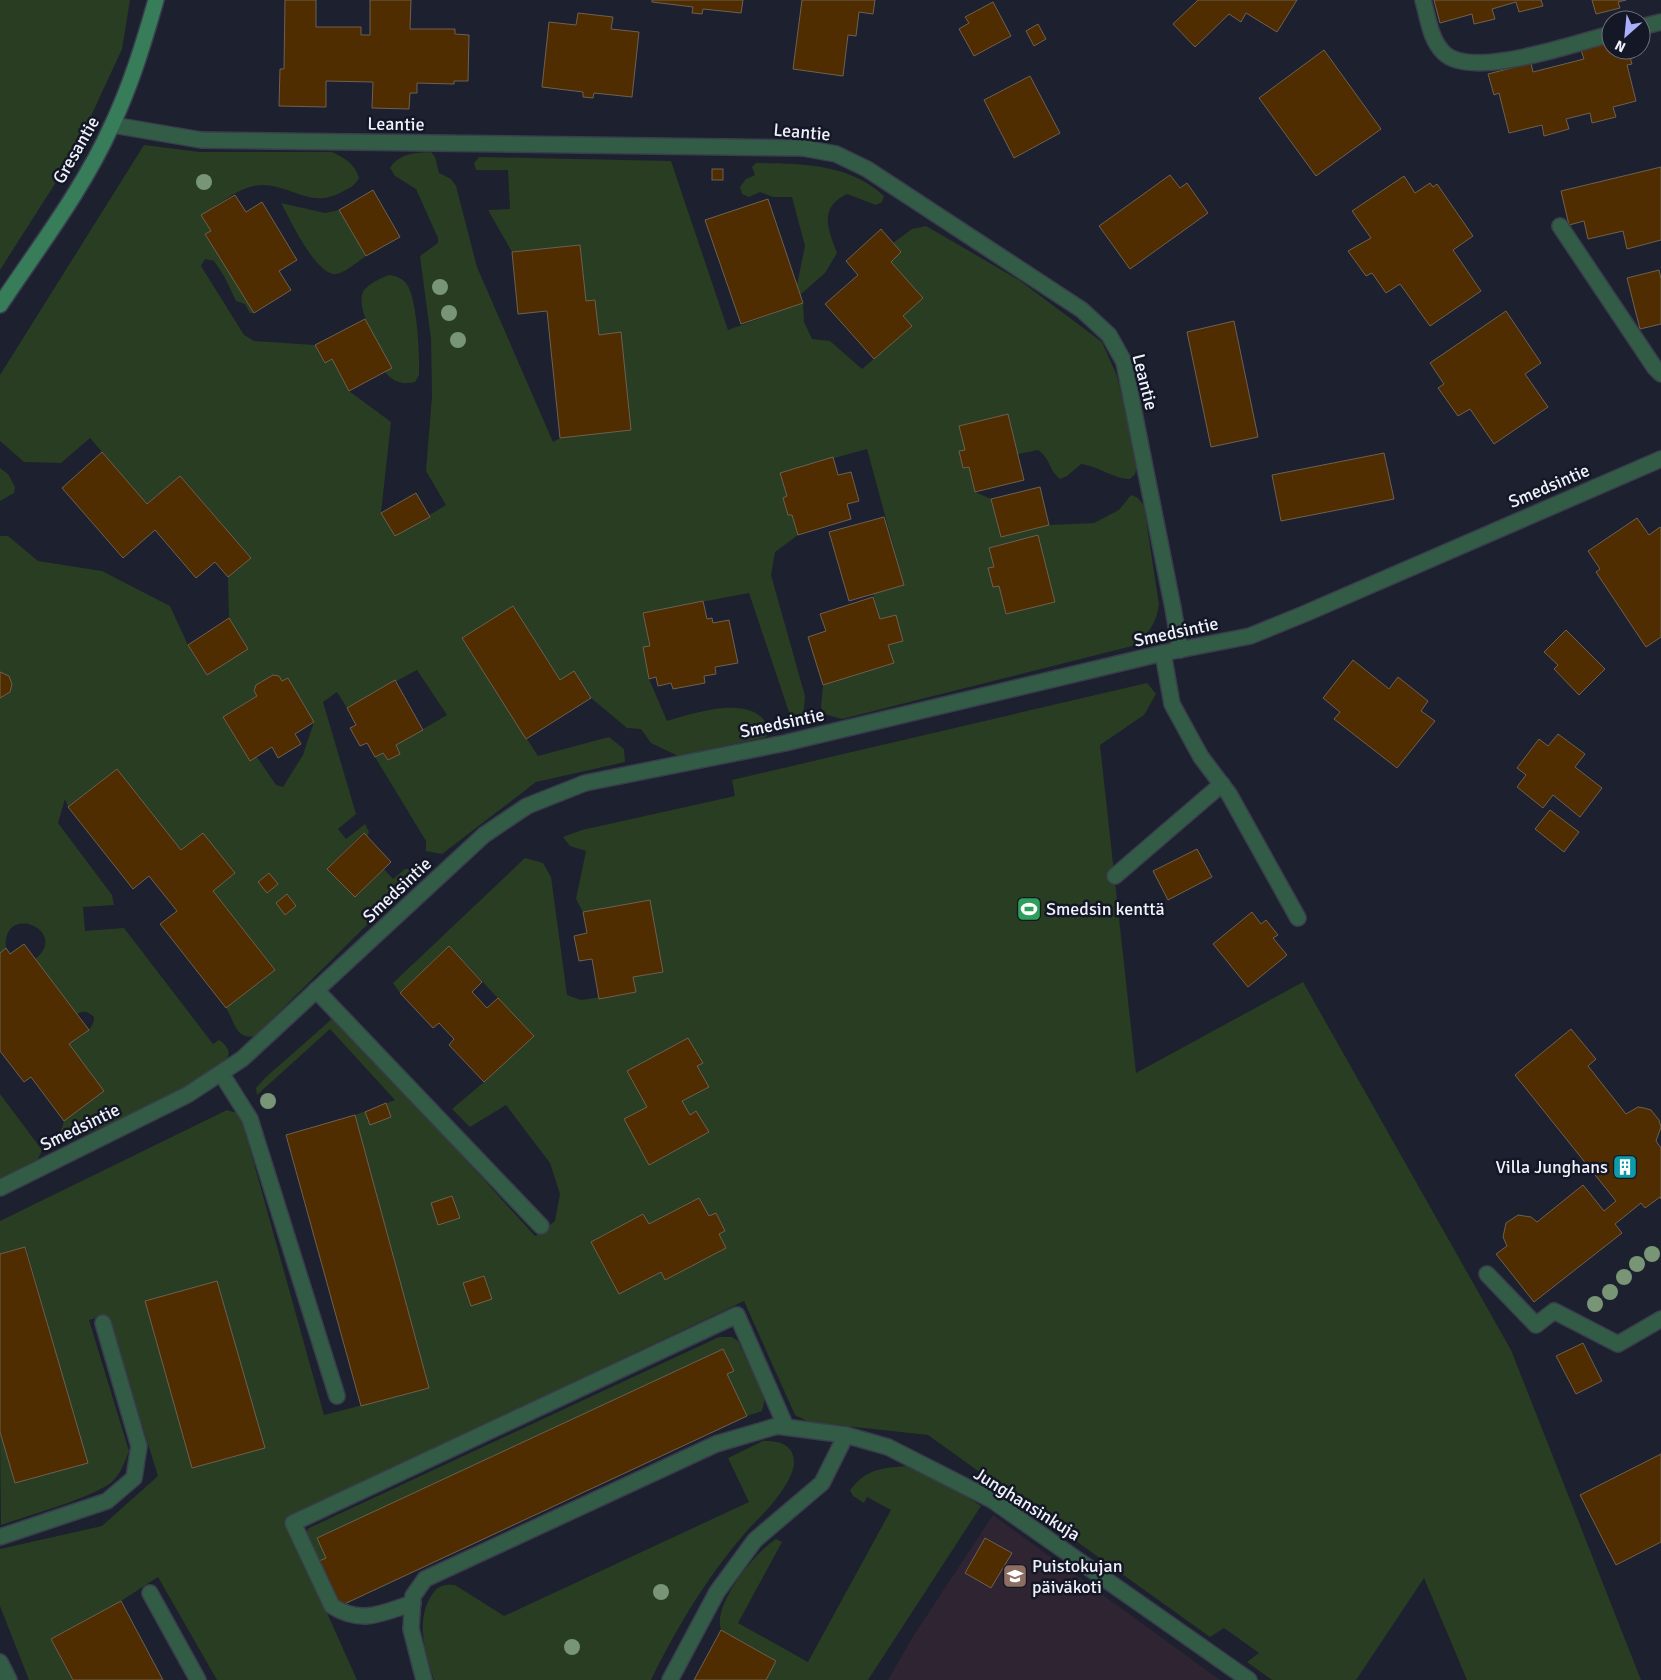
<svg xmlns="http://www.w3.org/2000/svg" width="1661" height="1680" font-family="Signika,sans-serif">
  <rect width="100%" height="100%" fill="#1d202f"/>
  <polygon fill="#2f2431" points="993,1515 1220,1680 888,1680 912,1638"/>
  <g fill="#283d21" fill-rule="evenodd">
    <polygon points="0,0 130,0 122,49 72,157 0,270"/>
    <path d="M144,145L200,152H332C345,158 355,164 359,178C355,186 349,188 342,192C310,209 294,186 263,185C242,184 220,204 202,215L211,231L206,234L254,313H250L245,304L236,301L224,276L214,261L205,259L201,266L244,335L254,341L315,345L324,363L332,359L349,391L391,422L381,513L395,536L446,505L426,471L432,396L431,339L420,256L438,243V238L416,189L395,176L390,168C400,153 414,153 431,152L435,157L439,173L451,179L456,186L477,267L553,442L560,438L631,430L621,333L599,335L595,300L586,301L580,245L512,252L488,210L510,209L508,170H476L474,163L479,157L671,161L728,330L803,303L804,322L812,339L830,341L862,369L912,326L903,316L891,262L901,252L893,243L912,229L926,226L1019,280L1102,342L1117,376L1138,464L1135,474L1130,479C1113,479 1099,466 1081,464L1067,476L1060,479C1048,469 1051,459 1038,450L1018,454L1008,414L959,426L965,450L959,451L963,468L969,467L975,492L991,499L1001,537L1049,525L1094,523L1119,510L1131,495L1138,498L1144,506L1159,605C1156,623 1149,633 1136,645L842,719L824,714L821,707L823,685L893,663L888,645L903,640L896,615L880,619L873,594L904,585L867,449L780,473L787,496L783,498L788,515H792L798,535L775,552L771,575L805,696L803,719L800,722L792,721L749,593L643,613L650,646L643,647L649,679L667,721C694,713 756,692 769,729L766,737L678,756L651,743L641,729L627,728L591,698L574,671L560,680L513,606L462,638L538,756L609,737L624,749L625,762L536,782L442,854L426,851V841L375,757L383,753L388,760L400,754L396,745L447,715L417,670L347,708L337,692L323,702L356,814L338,829L346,839L365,824L369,832L367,837L363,833L327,869L355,897L384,869L393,879L405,869H410L411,878L406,886L255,1036C235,1040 235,1021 226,1008L275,970L213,891L235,873L203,833L181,850L117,769L68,807L65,799L58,823L112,895L114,905L83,907L85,931L124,928L213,1044L219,1040C225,1044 232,1051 227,1058C218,1075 87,1137 65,1141L59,1137L64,1121L104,1091L69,1044C78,1038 95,1030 94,1017C88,1012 84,1010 77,1014L35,959C71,931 2,901 6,948L0,953V536H8L38,561L102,571L170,606L188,645L207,675L248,649L229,618L228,577L251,558L180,476L147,504L90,438L61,463L24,462L0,441V375ZM273,675L279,676L282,681L288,678L314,722L303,755L283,787L276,785L257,757L250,761L223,717L257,696L254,691L257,685Z"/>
    <path d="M756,163C801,164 848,163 884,196L882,202L876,205L847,194C818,208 828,229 837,253L825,273L800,295L797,285L805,246L792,197H773L760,192L749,197L742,194L740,187L746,179L755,175L752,167Z"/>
    <path d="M281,203L325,213L339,210L366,256C358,261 345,273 336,274C316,276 290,219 281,203Z"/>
    <path d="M389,275C397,276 404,279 408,286C417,302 420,355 419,375L415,382C403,385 393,382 385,372L391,368C383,352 351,305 365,289C372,282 381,278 389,275Z"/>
    <polygon points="0,468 8,474 15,487 14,493 0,501"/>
    <path d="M1147,683L1156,694L1144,715L1100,745L1136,1073L1303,982L1511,1350L1641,1680H1467L1424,1578L1356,1680H1272L1247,1662L1259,1653L1224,1628L1210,1637L928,1435L809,1422L795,1415L744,1301L285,1519L357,1680H217L158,1577L121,1601L51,1639L73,1680H29L0,1606V1549L102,1526L158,1476L108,1315L89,1320L129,1451C125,1461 121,1473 113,1481C96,1497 26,1516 1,1525L0,1432L15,1483L87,1463L26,1247L0,1254V1221L227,1110L237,1113L243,1124L324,1415L429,1388L355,1115L395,1100L330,1029L257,1095L256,1088L265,1078L333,1018H337L535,1236L555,1221L560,1194L550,1163L506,1105L470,1127L452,1109L484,1082L533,1036L449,946L400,993L393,983L525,858L543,863L551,877L567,995L581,1000L636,992L633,977L663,972L650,901L583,912L576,899L586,851L570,846L563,837L582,830L735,796L732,780ZM699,1198L709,1216L716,1213L725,1231L719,1234L726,1248L665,1280L661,1272L619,1294L591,1242L643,1214L649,1224Z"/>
    <polygon points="0,1094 42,1150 38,1159 0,1179"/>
    <polygon points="719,1337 732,1337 738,1341 765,1398 762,1411 747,1416 727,1374 734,1371 723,1349 317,1538 326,1558 319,1561 306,1532 309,1528"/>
    <path d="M763,1441C777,1441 793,1443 794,1461C795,1479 769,1509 756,1521C713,1567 679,1623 651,1680H434C425,1652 414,1618 434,1592C439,1585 447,1584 455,1585L504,1616L749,1502L728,1458Z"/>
    <path d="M909,1466L936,1476L981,1506L868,1680H766L776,1661L721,1630C712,1605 755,1552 776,1539L782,1542L738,1623L808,1662L891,1510L867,1497L864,1503L853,1496L850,1490C868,1468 881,1468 909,1466Z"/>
  </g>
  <g fill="#4f2d00" stroke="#6e6052">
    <polygon points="285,0 316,0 316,27 361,27 361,35 370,35 370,0 411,0 410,29 455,29 455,34 469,35 468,81 454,81 454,84 417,83 417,93 410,93 409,109 372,108 373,82 326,81 326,107 279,106 280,69 284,69"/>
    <polygon points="652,0 743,0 741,13 703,9 702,14 692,13 693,7 652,2"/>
    <polygon points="802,0 875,0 873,14 859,12 856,36 848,35 843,76 793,69"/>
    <polygon points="1198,0 1297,0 1277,32 1246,13 1241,22 1229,14 1195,47 1173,24"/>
    <polygon points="1434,0 1541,0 1543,6 1519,12 1516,2 1492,9 1495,19 1474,24 1472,14 1440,23"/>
    <polygon points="1592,0 1626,0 1618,2 1620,8 1596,14"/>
    <polygon points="993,2 1011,36 974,56 959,29 969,23 965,17"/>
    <polygon points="578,13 613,17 611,29 639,32 632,97 594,93 593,98 583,97 583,92 542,87 549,22 576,25"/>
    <polygon points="1038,24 1046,39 1034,46 1026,31"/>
    <polygon points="1611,43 1611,50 1628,50 1632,64 1627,65 1636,101 1613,107 1616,117 1592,123 1590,113 1566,119 1569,129 1544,136 1542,125 1509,133 1499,93 1494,95 1488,74 1531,63 1533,72 1584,59 1581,50"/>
    <polygon points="1324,50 1381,129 1316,176 1259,98"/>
    <polygon points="1030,76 1060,133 1014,158 984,100"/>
    <polygon points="1661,167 1661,240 1627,249 1623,231 1588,239 1584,221 1569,225 1561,191"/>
    <rect x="712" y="169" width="11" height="11"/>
    <polygon points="1170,175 1180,188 1187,183 1208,213 1130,269 1099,226"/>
    <polygon points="1404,176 1415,193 1430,183 1433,187 1437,184 1473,236 1453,250 1481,291 1430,326 1400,284 1386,293 1372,273 1366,276 1348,251 1371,238 1352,211"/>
    <polygon points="373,190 400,237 366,256 339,210"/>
    <polygon points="235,195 246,212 262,202 297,260 279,271 291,290 254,313 205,234 211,231 201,215"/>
    <polygon points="768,199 803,303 741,324 705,220"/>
    <polygon points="881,229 901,252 891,262 923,298 903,316 912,326 874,359 825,304 858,275 846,261"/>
    <polygon points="580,245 586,301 595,300 599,335 621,332 631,430 560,438 547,311 518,314 512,252"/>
    <polygon points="1659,270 1661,279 1661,324 1640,329 1627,278"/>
    <polygon points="1506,311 1541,363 1525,374 1548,407 1494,444 1470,409 1458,416 1438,388 1444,384 1430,363"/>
    <polygon points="365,319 392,368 349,391 332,359 325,363 315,345"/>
    <polygon points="1234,321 1258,437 1211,447 1187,332"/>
    <polygon points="1008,414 1024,480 975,492 969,467 963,468 959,451 965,450 959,426"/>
    <polygon points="102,452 147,504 180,476 251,558 228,577 215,562 196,578 155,530 123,558 62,488"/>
    <polygon points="1384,453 1394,499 1281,521 1272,475"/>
    <polygon points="833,457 838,475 851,472 859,501 847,504 851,519 798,535 792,515 788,515 783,498 787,496 780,473"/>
    <polygon points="1040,487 1049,525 1001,537 991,499"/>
    <polygon points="416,493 430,517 395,536 381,513"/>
    <polygon points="884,517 904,585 849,601 829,532"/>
    <polygon points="1637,518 1649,535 1660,527 1661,529 1661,637 1646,647 1596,572 1600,569 1588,551"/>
    <polygon points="1038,535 1055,602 1006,614 999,586 993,587 988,568 994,567 989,548"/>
    <polygon points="873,597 880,619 896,615 903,641 888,645 894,663 823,685 808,637 826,631 820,614"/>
    <polygon points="703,601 707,619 712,618 713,623 729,620 738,663 715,667 716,674 704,676 705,683 673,689 671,683 658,686 656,677 649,679 643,647 650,646 643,613"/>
    <polygon points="513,606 560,680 574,671 591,698 526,739 462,638"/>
    <polygon points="229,618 248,649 207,675 188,645"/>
    <polygon points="1566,630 1605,669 1579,695 1554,669 1558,665 1544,652"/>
    <polygon points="1353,660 1389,689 1398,677 1428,701 1421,711 1435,721 1397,768 1334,719 1340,712 1323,698"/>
    <polygon points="0,672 9,676 12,684 10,692 0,698"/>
    <polygon points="273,675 279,676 282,681 288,678 314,722 295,734 301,744 278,758 272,747 250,761 223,717 257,696 254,691 256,685"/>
    <polygon points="395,680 423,730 396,745 400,754 388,760 383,753 375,757 367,743 360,746 350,728 356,725 347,708"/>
    <polygon points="1558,734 1585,754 1575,767 1602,788 1580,817 1553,795 1543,808 1517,787 1526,775 1517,768 1539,739 1548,746"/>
    <polygon points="117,769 181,850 203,833 235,873 213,891 275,970 226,1008 160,924 177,911 149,876 133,889 68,807"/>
    <polygon points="1550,810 1579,832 1564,852 1535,829"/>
    <polygon points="364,833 391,862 355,897 327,869"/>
    <polygon points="1197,849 1212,877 1168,900 1153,871"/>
    <polygon points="269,873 278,884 267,893 258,882"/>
    <polygon points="287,894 296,906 285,915 276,903"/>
    <polygon points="650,900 663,972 633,977 636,992 599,999 592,959 579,961 574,936 587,933 583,912"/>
    <polygon points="1252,912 1261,924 1266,920 1278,935 1273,938 1287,955 1248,987 1213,944"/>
    <polygon points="24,944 89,1030 69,1044 104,1091 64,1121 31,1077 24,1082 0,1051 0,953 6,948 10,954"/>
    <polygon points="449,946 482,982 472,992 487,1008 498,998 534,1036 484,1082 449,1045 454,1039 439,1023 433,1028 400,993"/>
    <polygon points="1571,1029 1596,1059 1588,1066 1626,1114 1638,1107 1644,1108 1651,1110 1659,1120 1661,1127 1656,1141 1661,1148 1661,1199 1660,1197 1645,1208 1641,1203 1615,1224 1622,1233 1534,1302 1496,1254 1507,1246 1503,1237 1506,1223 1518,1215 1531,1217 1537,1222 1583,1185 1604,1211 1616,1201 1515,1075"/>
    <polygon points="688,1038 703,1063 697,1066 709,1087 682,1101 690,1115 696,1111 709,1132 649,1165 624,1119 647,1107 627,1071"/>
    <polygon points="386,1103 391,1117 370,1125 365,1112"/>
    <polygon points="355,1115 429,1388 361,1406 286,1135"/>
    <polygon points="452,1196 460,1218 438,1225 431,1203"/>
    <polygon points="699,1198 709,1216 716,1213 725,1231 719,1234 726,1248 665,1280 661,1272 619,1294 591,1242 643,1214 649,1224"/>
    <polygon points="25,1247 88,1463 15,1483 0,1432 0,1254"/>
    <polygon points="484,1276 492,1299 471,1306 463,1283"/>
    <polygon points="217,1281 265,1448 192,1468 145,1301"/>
    <polygon points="1583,1343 1602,1381 1576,1394 1556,1356"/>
    <polygon points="723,1349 734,1371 727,1374 747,1416 340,1606 319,1561 326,1558 317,1538"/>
    <polygon points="1661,1454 1661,1542 1616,1565 1580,1495"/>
    <polygon points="985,1538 1012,1553 991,1588 965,1573"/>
    <polygon points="121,1601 163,1680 73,1680 51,1639"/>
    <polygon points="721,1630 776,1661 766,1680 694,1680"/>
  </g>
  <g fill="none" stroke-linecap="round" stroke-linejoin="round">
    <defs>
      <g id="service">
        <path d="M1423,0C1428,17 1430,40 1444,53C1472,80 1575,43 1611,34"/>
        <polyline points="1641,27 1661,22"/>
        <polyline points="1560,226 1655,368 1661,374"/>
        <polyline points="1163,653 1172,704 1201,757 1229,794 1298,918"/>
        <polyline points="1115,876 1222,784"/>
        <polyline points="316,990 541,1226"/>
        <polyline points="221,1073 250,1119 337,1396"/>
        <polyline points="1487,1274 1536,1325 1554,1311 1618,1344 1661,1319"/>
        <polyline points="0,1537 107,1501 134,1478 139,1446 103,1323"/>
        <polyline points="150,1593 198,1680"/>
        <path d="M413,1603C382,1613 362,1625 332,1606L293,1523L737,1315L786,1427"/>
        <polyline points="424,1680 411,1629 413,1596 425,1579 716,1444 777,1426 846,1435 822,1483 755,1540 717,1592 670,1680"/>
      </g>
      <g id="minor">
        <polyline points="113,125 201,140 803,148 836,154 867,169 1082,310 1109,335 1124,362 1173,608 1180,650"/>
        <polyline points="0,1188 187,1095 242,1059 484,835 527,806 585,783 785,743 1163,653 1250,636 1304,614 1661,459"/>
        <polyline points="846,1435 888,1447 992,1500 1249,1680"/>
        <polyline points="0,1662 9,1680"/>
      </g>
      <path id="secondary" d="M0,305C38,248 84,188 112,125C131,85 144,42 156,0"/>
    </defs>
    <use href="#service" stroke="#3a3d4c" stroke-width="18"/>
    <use href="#minor" stroke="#3a3d4c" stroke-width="18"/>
    <use href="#secondary" stroke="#3a3d4c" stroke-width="18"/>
    <use href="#service" stroke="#335c46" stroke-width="15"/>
    <use href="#minor" stroke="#335c46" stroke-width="15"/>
    <use href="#secondary" stroke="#377d5a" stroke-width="15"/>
  </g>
  <g fill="#789576">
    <circle cx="204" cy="182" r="8"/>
    <circle cx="440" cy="287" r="8"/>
    <circle cx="449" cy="313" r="8"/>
    <circle cx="458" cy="340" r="8"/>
    <circle cx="268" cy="1101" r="8"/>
    <circle cx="1652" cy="1254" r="8"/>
    <circle cx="1637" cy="1264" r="8"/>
    <circle cx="1624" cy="1277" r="8"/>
    <circle cx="1610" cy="1292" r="8"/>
    <circle cx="1595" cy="1304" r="8"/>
    <circle cx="661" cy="1592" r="8"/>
    <circle cx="572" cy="1647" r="8"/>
  </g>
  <defs>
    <symbol id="stadium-square" viewBox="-11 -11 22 22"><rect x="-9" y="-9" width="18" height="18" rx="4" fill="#2e9e5b" stroke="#141725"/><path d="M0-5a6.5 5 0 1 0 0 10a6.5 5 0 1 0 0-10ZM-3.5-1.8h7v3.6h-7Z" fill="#fff"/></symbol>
    <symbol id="building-square" viewBox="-11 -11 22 22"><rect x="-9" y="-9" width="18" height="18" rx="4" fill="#0f9aa8" stroke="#141725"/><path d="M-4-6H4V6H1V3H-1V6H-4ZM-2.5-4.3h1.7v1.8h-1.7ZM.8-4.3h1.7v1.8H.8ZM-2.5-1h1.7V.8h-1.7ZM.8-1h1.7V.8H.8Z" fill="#fff"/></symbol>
    <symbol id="school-square" viewBox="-11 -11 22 22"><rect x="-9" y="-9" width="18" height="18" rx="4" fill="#8d6e63" stroke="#141725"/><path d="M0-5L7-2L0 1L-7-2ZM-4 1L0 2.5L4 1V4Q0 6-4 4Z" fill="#fff"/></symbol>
  </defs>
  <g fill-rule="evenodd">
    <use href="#stadium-square" x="1015" y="895" width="28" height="28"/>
    <use href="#building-square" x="1611" y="1153" width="28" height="28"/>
    <use href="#school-square" x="1001" y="1562" width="28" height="28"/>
  </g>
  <g text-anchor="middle" stroke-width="5" stroke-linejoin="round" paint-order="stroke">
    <g font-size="18" fill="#eff1fb" stroke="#141725">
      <text transform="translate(396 124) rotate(1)" y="6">Leantie</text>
      <text transform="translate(802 132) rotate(5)" y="6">Leantie</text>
      <text transform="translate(76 150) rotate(-60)" y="6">Gresantie</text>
      <text transform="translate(1145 382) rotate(76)" y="6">Leantie</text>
      <text transform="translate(1549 486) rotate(-23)" y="6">Smedsintie</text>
      <text transform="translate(1176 632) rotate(-12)" y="6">Smedsintie</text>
      <text transform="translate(782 723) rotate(-12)" y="6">Smedsintie</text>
      <text transform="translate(397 890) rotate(-43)" y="6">Smedsintie</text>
      <text transform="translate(80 1127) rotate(-26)" y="6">Smedsintie</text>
      <text transform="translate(1027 1504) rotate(32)" y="6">Junghansinkuja</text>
    </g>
    <g font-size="18" fill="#eff1fb" stroke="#141725" text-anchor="start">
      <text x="1046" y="915">Smedsin kenttä</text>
      <text x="1608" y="1173" text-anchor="end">Villa Junghans</text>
      <text x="1032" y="1572">Puistokujan<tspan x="1032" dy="21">päiväkoti</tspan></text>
    </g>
  </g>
  <g transform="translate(1626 35) rotate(207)"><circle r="24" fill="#141725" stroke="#6c6e7b"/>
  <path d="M0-4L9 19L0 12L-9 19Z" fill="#acaffb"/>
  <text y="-8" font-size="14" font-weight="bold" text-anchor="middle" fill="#eff1fb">N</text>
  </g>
</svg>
